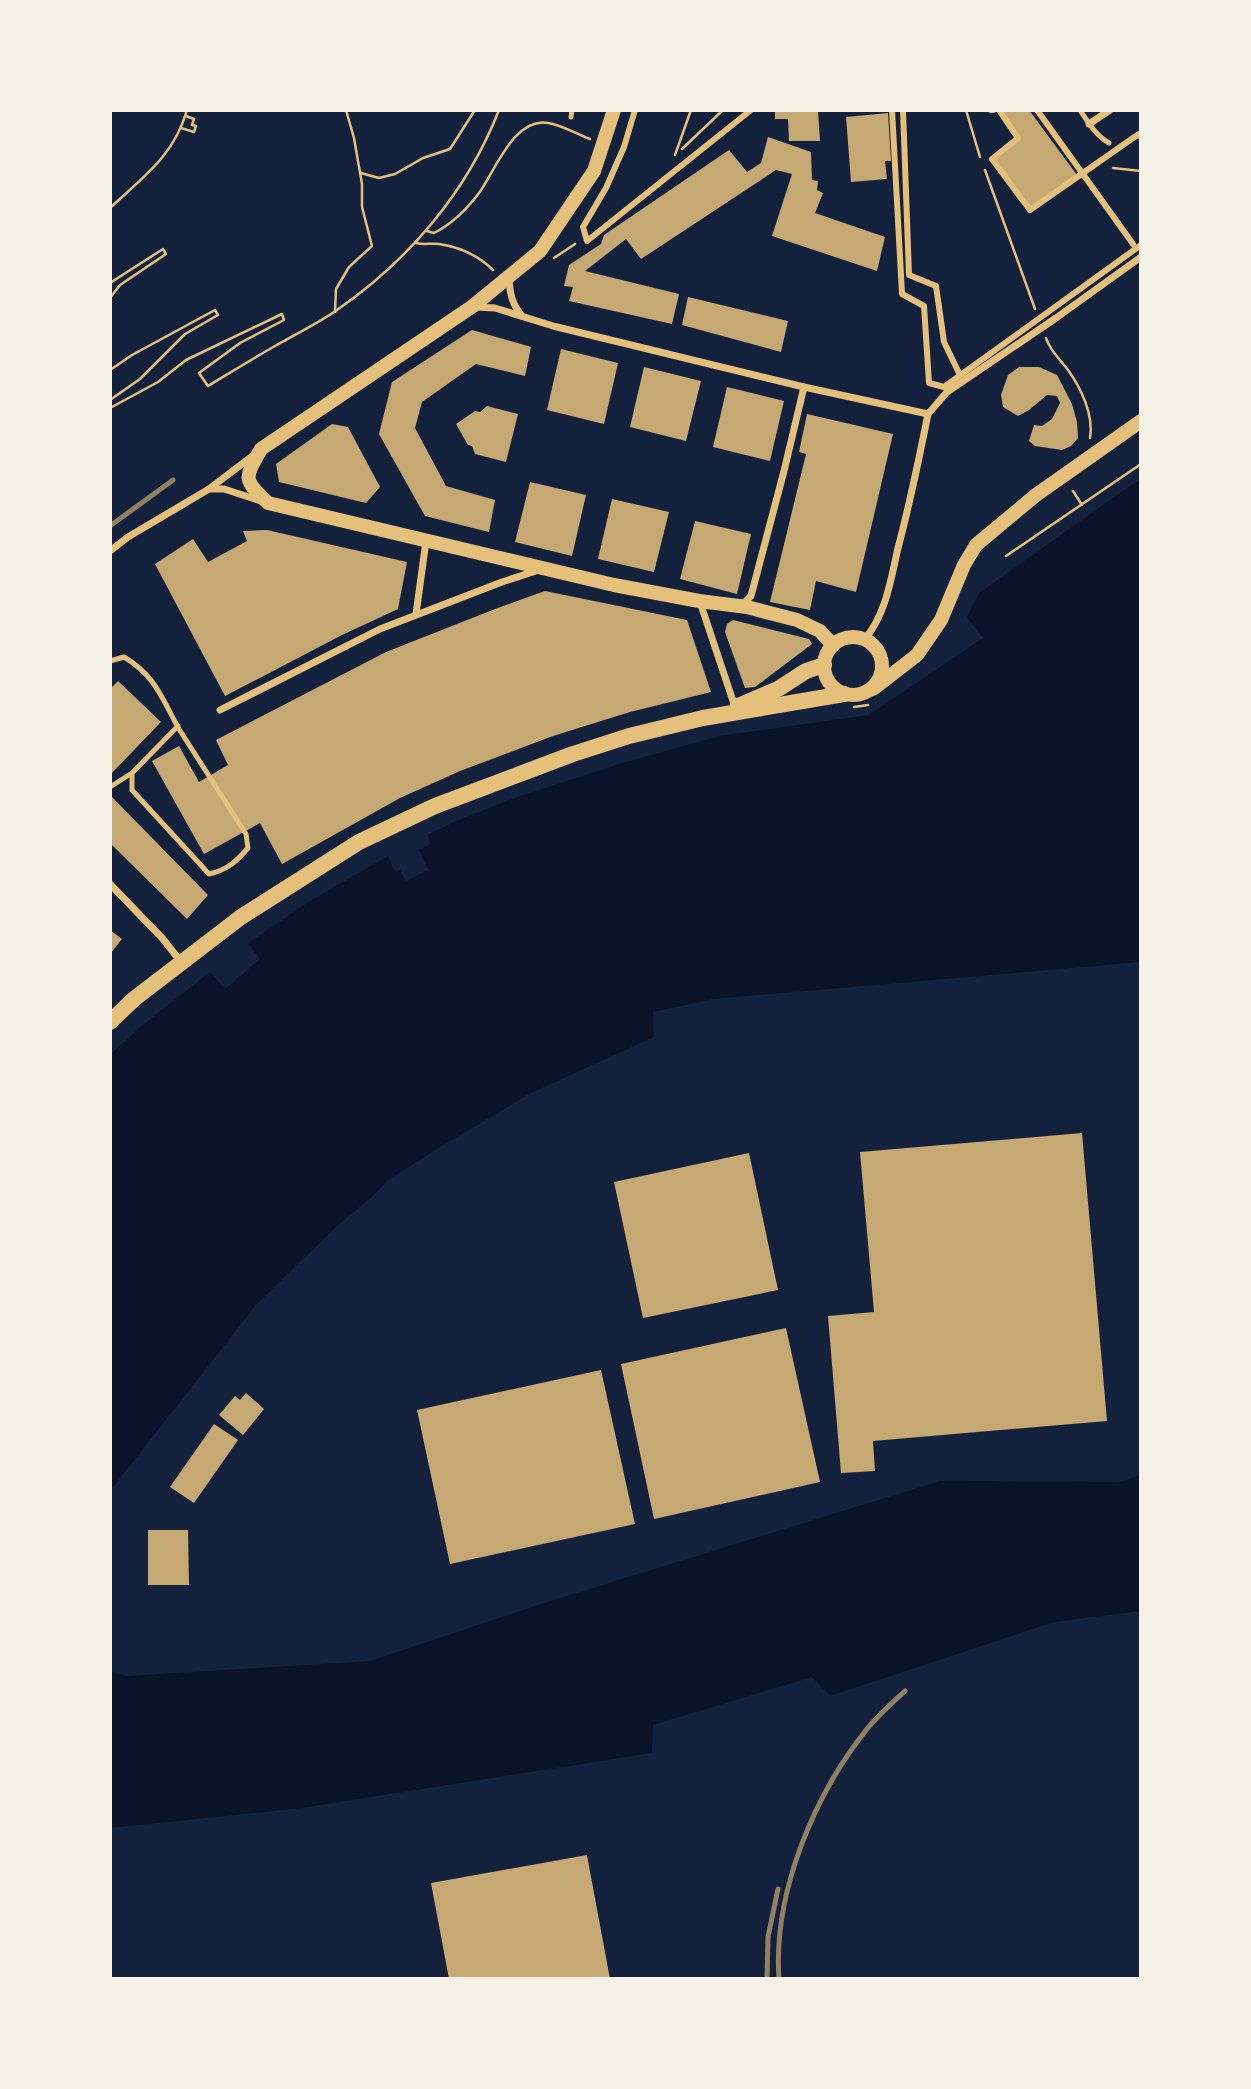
<svg xmlns="http://www.w3.org/2000/svg" width="1251" height="2089" font-family="'Archivo Narrow',sans-serif">
  <rect width="100%" height="100%" fill="#14213d"/>
  <g fill="#0b132b">
    <polygon points="1141,478 1141,962 713,999 653,1012 654,1037 531,1093 440,1147 387,1181 374,1195 337,1226 256,1305 110,1491 110,1055 140,1027 210,972 225,989 260,959 248,943 310,901 388,856 395,872 400,870 406,881 428,870 419,850 431,844 427,835 456,821 517,797 619,764 719,736 869,715 983,638 967,617 979,593"/>
    <polygon points="1141,1474 1141,1611 1054,1622 830,1696 812,1677 653,1725 652,1753 301,1808 110,1828 110,1671 126,1676 370,1661 541,1604 940,1481 1122,1482"/>
  </g>
  <g fill="#c6a872">
    <polygon points="775,110 818,110 820,141 789,141 788,119 775,119"/>
    <polygon points="999,110 1029,110 1077,175 1030,210 992,159 1018,138"/>
    <polygon points="888,113 891,161 885,161 887,179 851,182 846,117"/>
    <polygon points="768,137 811,152 812,180 818,181 817,190 823,193 815,213 885,237 877,271 772,236 792,174 776,170 641,259 626,239 585,271 679,294 672,324 569,301 573,287 564,286 569,265 601,244 604,235 729,150 747,172 761,163"/>
    <polygon points="688,297 788,321 781,352 682,325"/>
    <polygon points="472,330 531,347 525,376 476,364 422,402 415,428 446,486 495,500 489,532 425,516 379,434 392,382"/>
    <polygon points="561,349 618,363 604,424 547,410"/>
    <polygon points="644,367 701,381 686,441 630,427"/>
    <polygon points="1019,367 1039,367 1057,375 1072,404 1077,422 1078,438 1071,446 1062,450 1035,446 1029,441 1034,425 1042,426 1052,419 1060,403 1057,396 1047,395 1029,410 1018,416 1003,407 1001,395 1008,375"/>
    <polygon points="727,387 784,401 770,461 713,447"/>
    <polygon points="487,406 518,414 506,462 475,454 472,446 468,445 456,424 475,411 480,412"/>
    <polygon points="807,414 893,434 856,592 816,581 810,610 770,602 806,454 799,452"/>
    <polygon points="332,424 348,427 380,487 366,503 279,482 276,464"/>
    <polygon points="530,482 586,495 572,556 515,542"/>
    <polygon points="612,499 669,512 654,572 598,559"/>
    <polygon points="695,521 751,534 737,594 680,579"/>
    <polygon points="267,530 407,562 398,609 342,635 225,696 155,564 193,539 208,562 247,541 243,531"/>
    <polygon points="545,591 687,620 711,692 630,712 553,736 460,771 400,798 282,864 260,823 204,854 152,761 179,746 199,782 228,765 216,740 386,652 495,609"/>
    <polygon points="733,620 809,639 812,644 755,687 745,688 725,632 727,624"/>
    <polygon points="118,681 161,722 110,775 110,689"/>
    <polygon points="110,795 208,895 187,919 110,843"/>
    <polygon points="110,930 122,939 110,954"/>
    <polygon points="1082,1133 1107,1421 873,1441 875,1471 841,1473 828,1316 874,1312 860,1152"/>
    <polygon points="749,1153 778,1290 643,1318 614,1182"/>
    <polygon points="786,1328 820,1482 654,1519 621,1364"/>
    <polygon points="601,1370 635,1524 450,1564 417,1410"/>
    <polygon points="246,1393 264,1409 243,1435 219,1415 235,1396 240,1400"/>
    <polygon points="214,1424 238,1440 194,1503 170,1487"/>
    <polygon points="148,1530 188,1530 189,1585 148,1585"/>
    <polygon points="587,1855 610,1979 449,1979 431,1883"/>
  </g>
  <g fill="none" stroke-linecap="round" stroke-linejoin="round">
    <g stroke="#e5c07b" stroke-width="2.5">
      <polyline points="966,110 980,157"/>
      <polyline points="181,128 194,132 196,126 192,125 194,119 186,116"/>
      <polyline points="682,149 723,110"/>
      <polyline points="675,155 691,110"/>
      <polyline points="1113,168 1141,171"/>
      <polyline points="985,170 1035,309"/>
      <polyline points="361,173 379,178 395,174 423,158 450,149 475,110"/>
      <path d="M110,208C143,177 174,156 187,110"/>
      <path d="M427,231L434,233C452,224 467,209 479,193C495,171 514,117 548,123C562,125 576,134 590,139"/>
      <path d="M416,243C424,245 431,243 439,244C459,247 479,256 493,270"/>
      <polyline points="554,258 575,244"/>
      <polyline points="110,283 163,249 166,254 120,285 110,298"/>
      <polyline points="335,312 336,289 349,267 372,246 362,207 362,184 354,138 346,110"/>
      <path d="M1046,338C1050,351 1060,359 1068,370C1081,388 1094,415 1090,438"/>
      <polyline points="110,370 132,355 215,310 218,315 185,334 140,379 110,400"/>
      <path d="M110,408L158,382L186,360L282,314L284,320L240,343L199,373L208,386C233,371 257,356 282,342C300,332 320,322 337,310C409,260 467,192 499,110"/>
      <polyline points="1073,491 1082,505"/>
      <polyline points="1006,556 1141,464"/>
      <polyline points="854,707 868,705"/>
    </g>
    <g stroke="#e5c07b" stroke-width="5">
      <path d="M1080,110C1088,122 1096,136 1109,143"/>
      <polyline points="571,117 572,110"/>
      <path d="M110,661L124,657C156,676 162,699 179,729C201,764 224,799 246,834L248,848C236,862 227,870 209,874L132,790V773L178,726"/>
      <polyline points="110,787 132,773"/>
    </g>
    <g stroke="#e5c07b" stroke-width="6">
      <polyline points="635,110 624,147 606,188 583,227 587,241 751,110"/>
      <polyline points="892,110 902,294 924,306 929,383 944,387 1141,245"/>
      <polyline points="903,110 909,275 936,286 944,342 959,373"/>
      <polyline points="991,110 993,110"/>
      <polyline points="999,110 1018,138 992,159 1030,210 1133,138 1139,134 1141,137"/>
      <polyline points="1037,110 1133,244"/>
    </g>
    <g stroke="#e5c07b" stroke-width="7">
      <polyline points="1089,124 1110,110"/>
      <path d="M509,279C510,294 512,304 522,316"/>
      <polyline points="476,307 495,308 553,326 804,387 928,414"/>
      <polyline points="928,414 947,392 1056,318 1141,257"/>
      <polyline points="209,489 224,489 261,501"/>
      <polyline points="110,551 128,537 209,489 255,454"/>
      <polyline points="700,602 735,707"/>
      <polyline points="742,605 751,596 784,471 804,387"/>
      <polyline points="416,614 426,541"/>
      <path d="M865,639C886,614 891,579 898,548C910,503 919,459 928,414"/>
      <polyline points="220,710 380,629 502,582 539,570"/>
      <polyline points="110,884 163,939 181,962"/>
    </g>
    <g stroke="#e5c07b" stroke-width="14">
      <path d="M614,110L594,171L540,251L473,306L261,449C244,479 243,479 268,503L614,585L699,601L747,607L797,620L820,631L833,645"/>
      <circle cx="853" cy="666" r="29"/>
      <polyline points="873,689 917,655 941,620 964,565 976,545 1036,495 1141,421"/>
    </g>
    <g stroke="#e5c07b" stroke-width="16">
      <polyline points="738,706 778,689 806,671 824,665"/>
      <polyline points="110,1022 134,999 241,917 359,842 435,806 573,754 629,736 703,718 844,694"/>
    </g>
    <g stroke="#918062" stroke-width="5">
      <polyline points="110,526 173,480"/>
      <polyline points="767,1979 768,1937 778,1889"/>
      <path d="M779,1979C773,1893 814,1795 867,1729C878,1715 892,1703 905,1691"/>
    </g>
  </g>
  <rect width="1251" height="2089" fill="none" stroke="#f6f1e7" stroke-width="224"/>
</svg>
